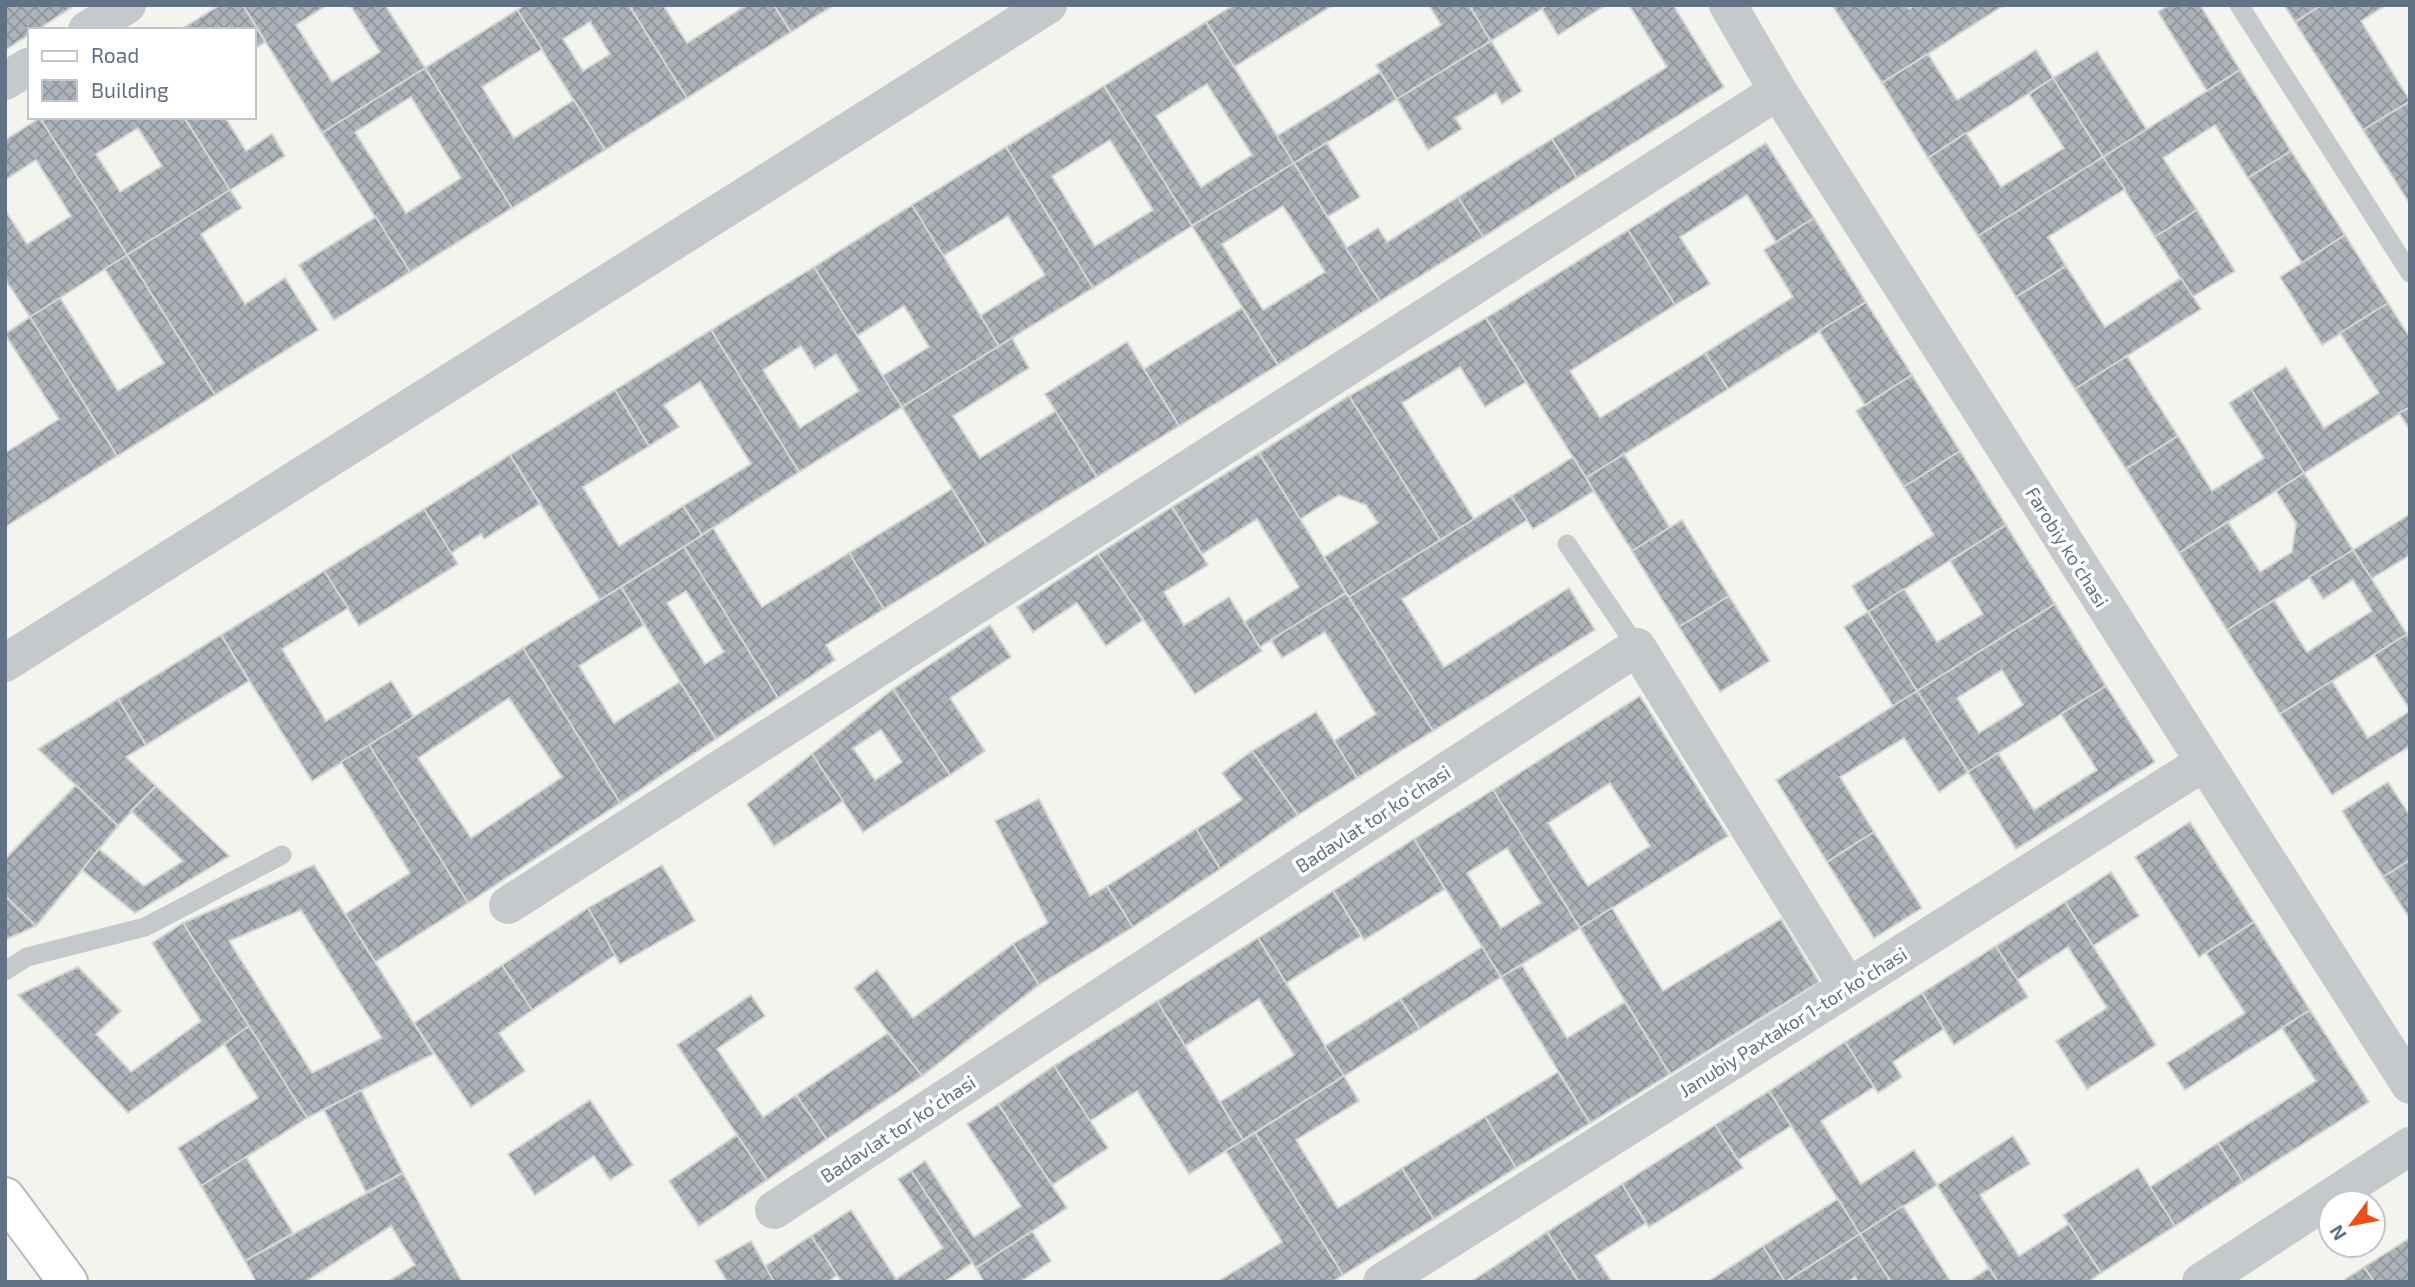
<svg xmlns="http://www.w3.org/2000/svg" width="2415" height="1287" font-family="'Exo 2',sans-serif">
  <defs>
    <pattern id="building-cross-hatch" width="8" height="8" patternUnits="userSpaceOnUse" patternTransform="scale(1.75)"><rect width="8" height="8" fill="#abb2b8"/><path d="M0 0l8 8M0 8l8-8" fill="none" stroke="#8f959b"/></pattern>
  </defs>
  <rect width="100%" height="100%" fill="#f4f4ef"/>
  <g fill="url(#building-cross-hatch)" stroke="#d5d5d2" stroke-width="2" fill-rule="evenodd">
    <polygon points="5,5 75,5 37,30 30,30 30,34 5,50"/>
    <polygon points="220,5 243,5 265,42 254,49 254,30 180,30"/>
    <polygon points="243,5 327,5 296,25 332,82 380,52 350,5 385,5 425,68 322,133"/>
    <path d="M525,5H629L687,98L605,150L517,10ZM590,22L610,54L583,71L563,39Z"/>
    <polygon points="629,5 663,5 687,43 747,5 774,5 791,32 687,98"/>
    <polygon points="774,5 834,5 791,32"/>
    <polygon points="1234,5 1333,5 1234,67 1206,22"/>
    <polygon points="1429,5 1469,5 1491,41 1397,99 1376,65 1441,25"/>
    <polygon points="1469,5 1548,5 1491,41"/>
    <polygon points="1548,5 1606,5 1558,35 1542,9"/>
    <polygon points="1629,5 1673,5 1724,87 1577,178 1552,139 1667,67"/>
    <polygon points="1832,5 1907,5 1909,9 1915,5 2004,5 1882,83"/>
    <polygon points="2169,5 2200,5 2240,70 2207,91 2158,12"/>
    <polygon points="2284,5 2322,5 2295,22"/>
    <polygon points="2322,5 2386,5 2361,21 2410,101 2363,130 2295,22"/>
    <polygon points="517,10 542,49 482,87 514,138 574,100 605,150 512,208 425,68"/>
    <path d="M1206,22L1294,163L1192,226L1104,86ZM1207,84L1252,155L1201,187L1156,116Z"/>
    <polygon points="1491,41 1522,91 1502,104 1496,93 1455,118 1462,129 1428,150 1397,99"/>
    <polygon points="2036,50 2053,78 1928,158 1882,83 1928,54 1957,100"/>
    <polygon points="2097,51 2147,130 2103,157 2053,78"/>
    <path d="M425,68L512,208L410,272L322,133ZM411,97L461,178L406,213L355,132Z"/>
    <polygon points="2240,70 2291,151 2248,178 2215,125 2163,158 2197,210 2155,237 2103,157"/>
    <polygon points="1380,72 1397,99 1294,163 1277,136"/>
    <polygon points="2053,78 2103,157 1978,236 1928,158 1966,133 2001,187 2064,148 2029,94"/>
    <path d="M1104,86L1192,226L1093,288L1006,147ZM1110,140L1153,210L1095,246L1052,176Z"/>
    <polygon points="2409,102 2410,103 2410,204 2363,130"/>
    <path d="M184,117L230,190L127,255L40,118ZM138,128L162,166L120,192L96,154Z"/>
    <polygon points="184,117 225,117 246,151 272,134 285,156 230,190"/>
    <polygon points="40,118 127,255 30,317 5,279 5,210 27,244 71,216 36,160 5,180 5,140"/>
    <polygon points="1552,139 1577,178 1483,237 1458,197"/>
    <polygon points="1327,143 1360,197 1327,217 1294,163"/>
    <polygon points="1766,143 1814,218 1776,242 1747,195 1680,237 1710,284 1675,305 1628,230"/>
    <polygon points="1006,147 1093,288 999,346 980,316 1045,275 1008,216 943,256 912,205"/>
    <polygon points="2291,151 2345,235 2302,263 2248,178"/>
    <polygon points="2103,157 2125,189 2048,237 2066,266 2016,297 1978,236"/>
    <path d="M1294,163L1380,301L1278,365L1192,226ZM1283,206L1325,272L1263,310L1222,244Z"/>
    <polygon points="230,190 242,208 201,234 245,304 285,278 318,330 215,395 127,255"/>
    <polygon points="1458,197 1483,237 1380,301 1346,248 1378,228 1387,242"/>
    <polygon points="912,205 999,346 902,407 882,376 929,347 904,306 857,336 814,267"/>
    <polygon points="2197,210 2235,271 2192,297 2155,237"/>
    <polygon points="376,217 410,272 334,320 299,265"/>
    <polygon points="1814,218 1866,302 1728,389 1705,353 1793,297 1764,250"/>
    <polygon points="1628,230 1675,305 1570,371 1600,418 1705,353 1728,389 1586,478 1486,318"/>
    <polygon points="2345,235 2388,303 2322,345 2280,277"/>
    <polygon points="127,255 215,395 117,456 30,317 60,298 118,391 164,363 105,269"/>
    <polygon points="2066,266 2105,327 2181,278 2201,309 2075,389 2016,297"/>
    <path d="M814,267L902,407L799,472L711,330ZM801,346L815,368L836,354L859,391L800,428L763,370Z"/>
    <polygon points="1866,302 1912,375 1865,405 1819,331"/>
    <polygon points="2388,303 2410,338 2410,407 2304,473 2251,389 2286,367 2324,428 2379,393 2340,333"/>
    <polygon points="1242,308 1278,365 1179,426 1144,369"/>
    <polygon points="30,317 117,456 5,527 5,453 59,419 5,334"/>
    <polygon points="1486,318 1526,382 1485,407 1460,367 1402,403 1474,519 1440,540 1349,396"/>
    <polygon points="711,330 799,472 702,535 683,506 751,464 700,382 664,405 679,427 649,446 615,390"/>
    <polygon points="1012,338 1029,368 953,416 980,458 1056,411 1097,477 987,545 902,407"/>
    <polygon points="1127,342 1179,426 1097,477 1045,394"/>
    <polygon points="2127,356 2178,436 2126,469 2075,389"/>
    <polygon points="1912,375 1960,451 1904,487 1856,411"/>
    <polygon points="2251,389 2304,473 2179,553 2126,469 2178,436 2212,491 2264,458 2229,403"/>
    <polygon points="615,390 649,446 583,487 619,546 683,506 702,535 600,600 510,455"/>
    <polygon points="1349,396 1440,540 1349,597 1324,557 1378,523 1366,505 1339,495 1300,519 1259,453"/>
    <polygon points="2410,407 2410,430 2399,413"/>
    <polygon points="1960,451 2006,525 1868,612 1852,586 1934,535 1904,487"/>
    <polygon points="1259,453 1346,593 1260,647 1244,622 1299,587 1257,519 1202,554 1172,507"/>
    <polygon points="1624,454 1670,528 1632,551 1586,478"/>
    <polygon points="510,455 540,504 484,539 481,534 451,553 424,509"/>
    <polygon points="1573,457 1594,491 1533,529 1511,496"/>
    <polygon points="2304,473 2353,550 2227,630 2179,553 2228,522 2260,572 2292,552 2296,523 2276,491"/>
    <polygon points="952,489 987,545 884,609 849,553"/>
    <polygon points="1511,496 1527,520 1402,599 1444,667 1569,588 1595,630 1433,731 1349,597"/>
    <polygon points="1172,507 1208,565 1164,592 1184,625 1229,597 1262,651 1195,694 1098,554"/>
    <polygon points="424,509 458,564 359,626 324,571"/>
    <polygon points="2410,514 2410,555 2371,579 2353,550"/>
    <polygon points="1682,520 1729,596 1679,627 1632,551"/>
    <polygon points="2006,525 2055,604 1917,691 1868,612 1904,589 1937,642 1983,614 1950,561"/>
    <polygon points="713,528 762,607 849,553 884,609 826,645 835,660 778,698 684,547"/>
    <path d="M684,547L778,698L716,739L621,587ZM686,591L724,652L705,664L667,603Z"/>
    <polygon points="2353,550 2407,634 2280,714 2227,630 2274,600 2307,652 2372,611 2353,580 2323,599 2309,577"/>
    <polygon points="1098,554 1143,620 1106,646 1077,603 1033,632 1017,607"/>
    <polygon points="324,571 348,608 282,649 326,721 391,681 414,717 312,781 221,635"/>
    <polygon points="621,587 644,625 579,666 614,723 680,682 716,739 620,803 523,648"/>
    <polygon points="1346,593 1433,731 1357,778 1334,741 1376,714 1325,632 1282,658 1271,640"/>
    <polygon points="1729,596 1770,661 1720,692 1679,627"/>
    <path d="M2055,604L2106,686L1968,772L1917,691ZM2002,670L2023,705L1979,733L1957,698Z"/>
    <polygon points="1868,612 1917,691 1893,706 1844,627"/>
    <polygon points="990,625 1011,657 950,698 985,751 950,775 893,689"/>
    <polygon points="2407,634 2410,639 2410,710 2374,655"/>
    <polygon points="221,635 249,681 146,745 118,699"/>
    <path d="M523,648L620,803L468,903L369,745ZM509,698L562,777L471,838L418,758Z"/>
    <polygon points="2332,681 2368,738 2410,711 2410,746 2332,795 2280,714"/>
    <polygon points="2106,686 2155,762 2016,849 1968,772 1998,753 2034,810 2097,770 2061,714"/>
    <path d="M893,689L950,775L863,832L812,754ZM881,730L902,762L875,780L853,748Z"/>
    <polygon points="1917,691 1968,772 1939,792 1904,738 1840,777 1874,832 1827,862 1776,780"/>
    <path d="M1640,696L1728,836L1580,928L1493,790ZM1610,783L1650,846L1588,886L1548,823Z"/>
    <polygon points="118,699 146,745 126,757 156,786 118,826 38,749"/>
    <polygon points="1316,712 1357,778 1298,815 1252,751"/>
    <polygon points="369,745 468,903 375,962 345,914 410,873 341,762"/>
    <polygon points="1252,751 1298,815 1220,869 1196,829 1242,800 1222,773"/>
    <polygon points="812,754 843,801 774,846 747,804"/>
    <polygon points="2388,782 2410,816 2410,860 2383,877 2342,811"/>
    <polygon points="76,785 118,826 36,926 5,896 5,859"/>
    <polygon points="156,786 229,856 135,913 82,870 99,849 144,886 183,861 131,811"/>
    <path d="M1493,790L1580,928L1501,977L1414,839ZM1507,848L1541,903L1501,928L1467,873Z"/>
    <polygon points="1039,799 1090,896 1107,886 1133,927 1039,985 1013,944 1048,923 995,821"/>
    <polygon points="2190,822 2254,922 2199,957 2135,857"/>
    <polygon points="1196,829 1220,869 1133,927 1107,886"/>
    <polygon points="1874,832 1922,908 1874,938 1827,862"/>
    <polygon points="1414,839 1445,889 1364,940 1333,891"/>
    <polygon points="2410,860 2410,919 2383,877"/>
    <path d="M314,865L433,1054L307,1118L183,923ZM301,910L382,1038L312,1073L229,941Z"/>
    <polygon points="662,865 695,921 620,964 588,908"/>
    <polygon points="2111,872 2139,916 2093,946 2065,902"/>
    <polygon points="1333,891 1361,936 1286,983 1258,938"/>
    <polygon points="5,896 36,926 5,940"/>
    <polygon points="2065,902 2156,1045 2087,1089 2056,1041 2107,1008 2068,947 2017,980 1996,946"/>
    <polygon points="588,908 615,955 532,1010 502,965"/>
    <polygon points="1612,908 1663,991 1781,919 1819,982 1670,1074 1580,928"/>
    <polygon points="2254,922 2310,1010 2185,1090 2167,1063 2245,1013 2206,953"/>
    <polygon points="183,923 249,1026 128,1113 18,995 78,967 121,1011 96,1034 131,1072 201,1021 152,943"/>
    <polygon points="1258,938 1344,1076 1243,1140 1220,1102 1294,1055 1259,999 1185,1046 1157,1001"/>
    <polygon points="1013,944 1039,985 922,1076 854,988 877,970 913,1018"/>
    <polygon points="1996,946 2028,997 1954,1045 1922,993"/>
    <polygon points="1482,947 1501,977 1420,1029 1400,999"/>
    <polygon points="502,965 532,1010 499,1033 525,1071 471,1107 414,1023"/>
    <polygon points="1522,965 1567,1038 1625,1002 1670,1074 1590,1123 1501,977"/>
    <polygon points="1922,993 1944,1029 1893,1062 1902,1077 1878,1093 1845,1042"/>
    <polygon points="751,995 765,1016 717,1049 763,1117 796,1095 827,1139 767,1180 677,1045"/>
    <polygon points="1400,999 1420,1029 1344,1076 1325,1046"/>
    <polygon points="1157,1001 1243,1140 1189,1174 1137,1091 1090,1121 1054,1066"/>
    <polygon points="2310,1010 2369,1102 2243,1182 2218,1143 2316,1081 2282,1028"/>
    <polygon points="249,1026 307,1118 201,1186 178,1148 258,1098 224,1044"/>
    <polygon points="888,1033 922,1076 827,1139 796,1095"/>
    <polygon points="1845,1042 1874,1087 1821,1121 1861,1184 1914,1150 1937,1185 1860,1234 1769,1091"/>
    <polygon points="1054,1066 1108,1148 1052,1185 998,1104"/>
    <polygon points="1558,1072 1590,1123 1516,1168 1485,1117"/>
    <polygon points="1344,1076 1359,1101 1296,1140 1338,1208 1402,1168 1434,1219 1343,1275 1255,1133"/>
    <polygon points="361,1090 403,1173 366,1192 324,1110"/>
    <polygon points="1769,1091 1791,1126 1738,1160 1715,1125"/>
    <polygon points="590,1100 633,1165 610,1180 594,1156 535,1195 508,1154"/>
    <polygon points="998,1104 1067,1208 976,1268 911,1171 925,1161 974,1237 1021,1206 967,1124"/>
    <polygon points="1485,1117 1516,1168 1434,1219 1402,1168"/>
    <polygon points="1715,1125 1743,1168 1649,1227 1622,1184"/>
    <polygon points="1255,1133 1343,1275 1332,1282 1217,1282 1282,1242 1226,1151"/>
    <polygon points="737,1135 767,1180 699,1226 669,1181"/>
    <polygon points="2013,1136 2030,1164 1980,1195 2019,1256 2069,1224 2101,1273 2088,1282 1998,1282 1937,1185"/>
    <polygon points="2218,1143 2243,1182 2175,1226 2150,1187"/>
    <polygon points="246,1157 293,1233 245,1261 201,1186"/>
    <polygon points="2138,1168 2175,1226 2101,1273 2063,1215"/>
    <polygon points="911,1171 972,1263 944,1282 842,1282 811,1236 851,1210 896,1279 943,1248 898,1179"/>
    <polygon points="403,1173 462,1282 387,1282 415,1265 391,1226 305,1282 256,1282 245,1261"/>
    <polygon points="1622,1184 1646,1223 1595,1256 1612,1282 1579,1282 1547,1232"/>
    <polygon points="1838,1199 1860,1234 1785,1282 1763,1246"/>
    <polygon points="1903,1206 1951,1282 1891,1282 1860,1234"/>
    <polygon points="1032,1231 1051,1261 1020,1282 984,1282 976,1268"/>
    <polygon points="1547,1232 1579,1282 1472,1282 1472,1281"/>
    <polygon points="1860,1234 1891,1282 1858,1282 1855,1277 1848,1282 1785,1282"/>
    <polygon points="811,1236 837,1275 828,1282 774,1282 765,1266"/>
    <polygon points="2410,1238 2410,1282 2374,1282 2364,1267"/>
    <polygon points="751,1241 774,1282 727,1282 715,1261"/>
    <polygon points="1763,1246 1785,1282 1707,1282"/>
    <polygon points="2364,1267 2374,1282 2341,1282"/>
    <polygon points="1989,1268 1998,1282 1968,1282"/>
  </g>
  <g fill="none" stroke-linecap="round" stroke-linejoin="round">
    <defs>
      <polyline id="secondary" points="5,1197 68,1282"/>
    </defs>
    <use href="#secondary" stroke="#b5babf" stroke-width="42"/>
    <g stroke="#c6c9cc" stroke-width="19">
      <polyline points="2239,5 2410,273"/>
      <polyline points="1567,544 1637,647"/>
      <polyline points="5,971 27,957 145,927 282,855"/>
    </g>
    <g stroke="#c6c9cc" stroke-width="38">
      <polyline points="1728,5 1778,91 2410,1085"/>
      <polyline points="87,30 127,5"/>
      <polyline points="5,81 30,66"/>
      <polyline points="5,663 1048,5"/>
      <polyline points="508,905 1778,91"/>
      <polyline points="774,1210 1637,647 1848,987"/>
      <polyline points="1382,1282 2203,763"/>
      <polyline points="2201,1282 2410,1146"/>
    </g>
    <use href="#secondary" stroke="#fff" stroke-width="38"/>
  </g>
  <g text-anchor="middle" stroke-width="7" stroke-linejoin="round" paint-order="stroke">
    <g font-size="19" fill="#607283" stroke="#fff">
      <text transform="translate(2067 547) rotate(58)" y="7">Farobiy koʻchasi</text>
      <text transform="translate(1373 819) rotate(-33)" y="7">Badavlat tor koʻchasi</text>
      <text transform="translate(1793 1022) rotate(-32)" y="7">Janubiy Paxtakor 1-tor koʻchasi</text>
      <text transform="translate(898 1129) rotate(-33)" y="7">Badavlat tor koʻchasi</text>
    </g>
  </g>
  <rect width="2415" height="1287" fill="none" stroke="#607283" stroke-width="14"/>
  <rect x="28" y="28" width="228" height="91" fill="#ffffff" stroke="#bfc7cd" stroke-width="2"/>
  <rect x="42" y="51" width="35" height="10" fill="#ffffff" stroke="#bfc7cd" stroke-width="2"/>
  <text x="91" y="63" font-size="21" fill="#607283">Road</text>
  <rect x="42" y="80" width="35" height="21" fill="url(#building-cross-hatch)" stroke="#bfc7cd" stroke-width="2"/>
  <text x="91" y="98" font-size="21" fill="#607283">Building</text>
  <g transform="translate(2352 1224) rotate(238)"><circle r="33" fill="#ffffff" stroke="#bfc7cd" stroke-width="2"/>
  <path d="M0-5L12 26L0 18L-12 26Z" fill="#f14f12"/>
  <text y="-10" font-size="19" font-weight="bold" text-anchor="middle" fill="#607283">N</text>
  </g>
</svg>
